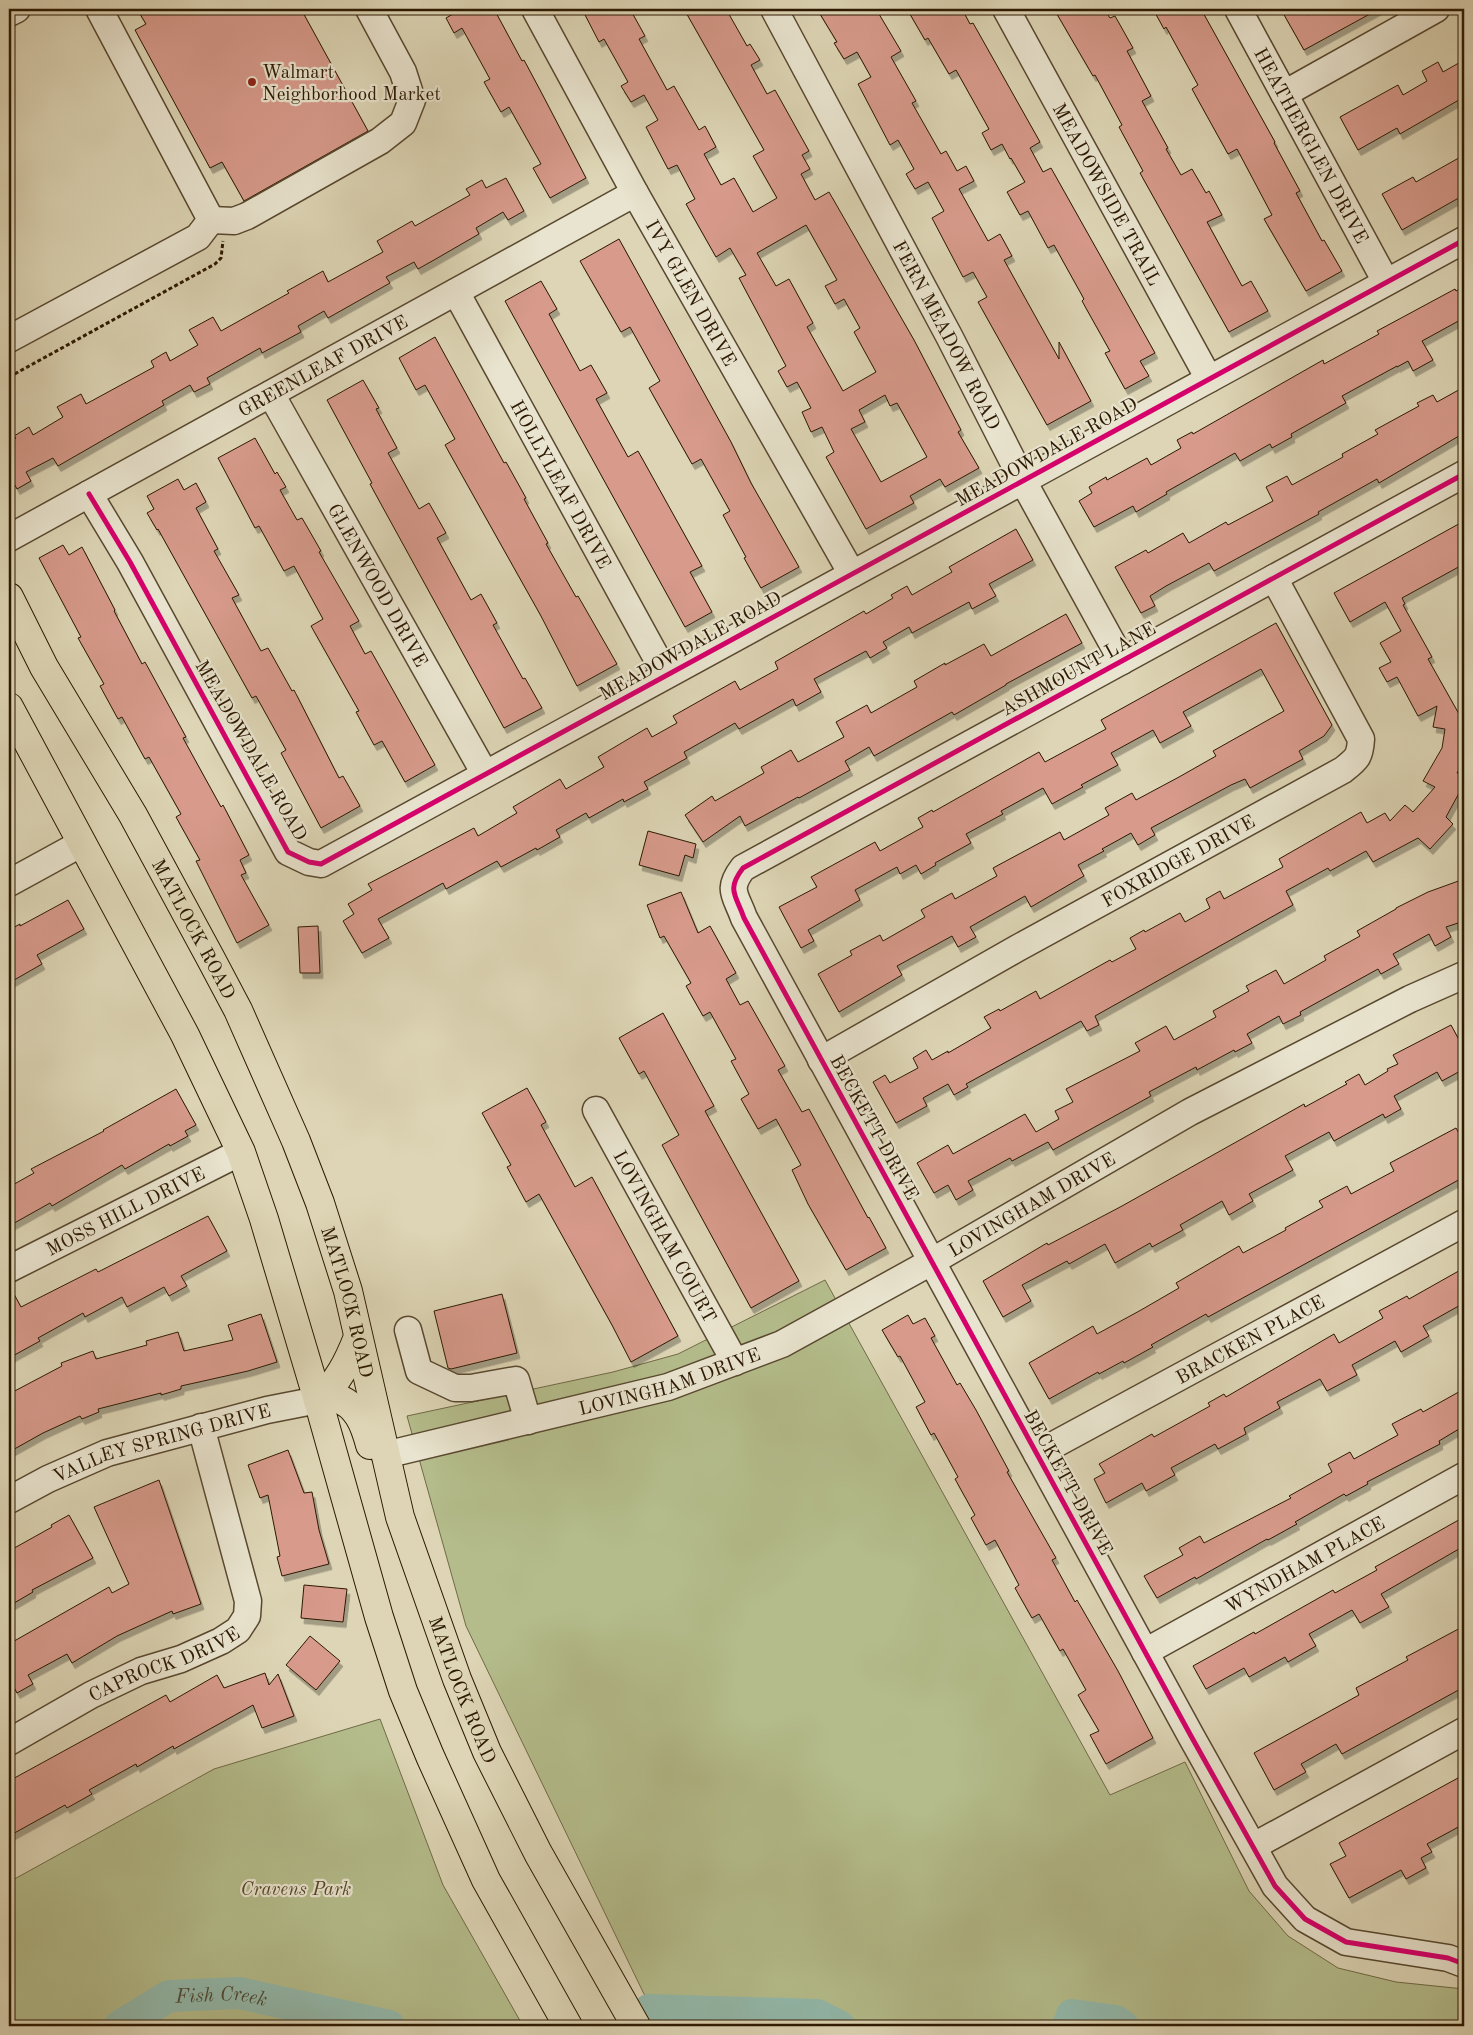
<svg xmlns="http://www.w3.org/2000/svg" width="1473" height="2035" font-family="'Old Standard TT',serif">
  <defs>
    <filter id="shadow"><feDropShadow dx="3" dy="5.5" stdDeviation="0" flood-color="#0004"/></filter>
  </defs>
  <rect width="100%" height="100%" fill="#ddd5b5"/>
  <filter id="stains"><feTurbulence type="fractalNoise" baseFrequency=".004" numOctaves="4"/><feColorMatrix values="0 0 0 0 .2 0 0 0 0 .09 0 0 0 0 .02 0 0 0 .5 -.17"/></filter>
  <radialGradient id="worn" r=".72"><stop offset=".6" stop-color="#630" stop-opacity="0"/><stop offset="1" stop-color="#630" stop-opacity=".3"/></radialGradient>
  <g fill="#b4bc8b" stroke="#706a46">
    <polygon points="825,1280 1110,1795 1185,1762 1249,1891 1288,1936 1338,1968 1396,1982 1464,1989 1464,2026 662,2026 643,1992 466,1626 407,1416 613,1372 678,1354"/>
    <polygon points="380,1719 443,1885 523,2026 9,2026 9,1882 214,1769"/>
  </g>
  <g fill="none" stroke-linecap="round" stroke-linejoin="round">
    <g stroke="#93b9ab" stroke-width="32">
      <polyline points="649,2010 817,2015 839,2026"/>
      <path id="s1" d="M120,2026L169,1996L239,1993L389,2026"/>
      <polyline points="1068,2026 1072,2015 1116,2021 1123,2026"/>
    </g>
  </g>
  <g fill="#d79a8b" stroke="#2c1902" fill-rule="evenodd" filter="url(#shadow)">
    <polygon points="137,9 301,9 368,131 244,201 222,162 210,168 135,30 146,24"/>
    <polygon points="451,9 494,9 522,61 524,60 540,90 586,178 550,198 533,168 541,164 509,107 501,112 484,82 490,79 462,28 454,33 446,18 453,14"/>
    <path d="M582,9H630L645,36L639,39L667,90L674,86L699,130L705,126L716,147L704,154L721,185L734,178L753,212L777,198L753,156L764,150L684,9H726L747,46L750,44L760,60L751,65L767,94L775,90L809,151L802,155L810,169L801,174L815,200L829,192L914,340L961,430L958,432L979,468L945,487L940,479L910,496L914,503L866,529L826,457L834,452L822,427L811,432L802,412L811,408L797,382L787,387L778,371L786,366L739,278L746,275L730,248L716,257L686,204L695,199L677,165L668,169L646,127L658,120L644,95L631,102L621,86L628,82L604,39L599,42ZM806,225L837,280L825,286L835,304L844,299L860,328L854,332L876,372L843,391L807,327L813,323L789,279L776,286L757,253ZM885,395L890,406L897,403L927,457L881,482L851,429L865,422L859,410Z"/>
    <polygon points="817,9 876,9 901,51 891,57 916,101 912,103 941,154 946,151 957,171 966,166 974,181 959,189 988,241 1000,234 1012,256 1004,260 1059,359 1059,342 1091,401 1047,425 978,302 987,297 973,272 963,277 932,218 944,211 928,182 915,189 906,174 914,169 898,140 890,145 858,84 871,77 857,52 844,59 834,43 837,42"/>
    <polygon points="907,9 962,9 970,24 973,23 1040,142 1030,148 1043,172 1051,168 1155,353 1140,361 1149,376 1125,389 1105,353 1110,351 1082,301 1084,299 1054,245 1048,248 1028,211 1020,215 1007,192 1025,182 1011,158 1010,159 1002,144 991,150 982,133 989,129 956,70 949,74 928,38 925,40"/>
    <polygon points="1054,9 1104,9 1110,18 1115,16 1133,48 1127,51 1151,96 1142,101 1168,148 1166,149 1181,175 1192,169 1206,193 1209,191 1222,215 1207,222 1242,286 1251,281 1268,311 1229,332 1140,173 1143,171 1119,127 1122,125 1095,75 1093,76"/>
    <polygon points="1153,9 1201,9 1275,142 1274,143 1300,191 1296,193 1322,241 1324,240 1342,271 1306,291 1264,219 1272,215 1237,149 1228,154 1192,89 1198,85 1166,27 1164,29"/>
    <polygon points="1291,9 1304,9 1307,15 1318,9 1379,9 1304,50 1283,13"/>
    <polygon points="1464,60 1464,97 1400,134 1397,128 1358,150 1340,117 1398,85 1403,95 1427,81 1422,71 1438,62 1443,72"/>
    <polygon points="1464,155 1464,195 1402,230 1382,194 1413,177 1416,182"/>
    <polygon points="506,178 524,211 508,220 503,212 476,228 479,234 434,260 418,269 414,262 386,277 390,283 328,318 324,311 298,326 301,332 262,353 260,348 207,378 210,384 194,392 190,385 162,401 164,405 58,466 53,458 26,472 31,481 17,489 9,474 9,442 16,438 14,436 29,427 33,435 63,417 57,407 81,394 86,404 154,367 151,361 166,352 170,361 198,345 189,330 213,317 221,331 289,293 287,291 323,271 328,282 383,252 377,241 412,221 415,226 470,195 466,189 482,180 486,188"/>
    <polygon points="619,239 731,442 751,483 799,567 761,588 744,558 746,557 723,515 730,511 701,459 692,464 649,388 660,381 630,327 621,332 580,261"/>
    <polygon points="541,281 557,309 549,314 580,371 591,365 607,393 596,399 628,457 638,451 702,566 690,572 712,612 685,627 505,301"/>
    <polygon points="1464,286 1464,318 1422,341 1433,360 1413,371 1408,361 1397,367 1397,366 1342,396 1346,403 1291,434 1292,437 1272,448 1270,444 1240,461 1235,453 1166,492 1167,494 1136,512 1133,506 1094,527 1079,501 1092,493 1089,487 1106,477 1107,480 1147,458 1151,465 1181,448 1177,440 1192,432 1193,434 1323,360 1324,364 1379,334 1377,331 1455,289 1456,291"/>
    <polygon points="435,337 504,463 506,462 526,498 524,499 548,543 546,544 576,597 578,596 617,664 577,686 541,616 445,445 455,439 425,385 416,390 399,358"/>
    <polygon points="363,380 379,408 376,409 397,448 388,453 419,509 429,503 446,533 437,538 471,600 481,594 497,623 493,625 523,679 525,678 542,708 504,728 370,484 372,483 327,400"/>
    <polygon points="1464,387 1464,433 1379,483 1377,479 1318,512 1319,514 1214,571 1209,563 1166,586 1150,596 1155,606 1141,613 1115,567 1146,550 1148,553 1183,533 1189,543 1226,522 1228,525 1273,501 1266,487 1287,476 1292,485 1343,457 1342,454 1378,434 1375,430 1419,406 1417,403 1433,395 1437,402"/>
    <polygon points="255,438 275,474 277,472 286,487 280,490 297,520 302,518 321,551 319,552 359,621 350,626 365,654 371,651 435,765 405,782 382,741 374,745 356,712 359,711 311,626 323,619 294,566 284,571 259,526 255,528 218,458"/>
    <polygon points="178,479 184,490 196,483 206,502 196,508 218,549 214,551 239,595 232,598 261,651 268,648 292,691 294,690 339,778 343,776 360,806 321,828 281,753 286,750 256,696 252,698 158,529 157,530 147,513 154,509 147,496"/>
    <polygon points="1464,521 1464,564 1402,598 1405,604 1403,605 1432,657 1428,659 1459,714 1464,715 1464,761 1457,773 1464,776 1464,784 1446,817 1453,824 1430,849 1418,838 1373,862 1366,851 1330,871 1328,868 1286,891 1293,905 1095,1016 1099,1025 1087,1031 1081,1021 966,1084 968,1087 954,1095 948,1084 923,1098 927,1106 896,1123 873,1082 885,1075 890,1083 918,1068 913,1058 926,1050 932,1060 948,1051 948,1053 991,1028 984,1017 999,1009 1000,1011 1036,991 1040,999 1110,960 1112,962 1136,949 1130,938 1144,930 1145,932 1180,913 1185,922 1210,908 1206,899 1220,891 1224,899 1283,867 1279,859 1361,812 1367,823 1385,813 1390,821 1405,805 1413,812 1435,787 1423,781 1442,748 1445,729 1433,727 1437,706 1418,716 1397,677 1387,682 1379,668 1391,662 1380,643 1401,631 1385,602 1350,622 1334,593"/>
    <polygon points="1016,529 1033,560 989,584 996,596 972,609 969,602 912,633 909,627 883,642 887,648 870,658 866,651 814,679 821,692 796,706 793,699 739,729 735,723 684,752 687,758 644,782 648,789 624,802 623,799 589,818 586,813 556,830 560,837 537,850 536,848 501,867 497,861 446,889 443,883 378,919 389,938 362,953 343,921 354,914 348,904 372,890 368,884 474,828 478,836 517,813 513,807 560,779 566,789 604,767 598,757 630,738 647,728 652,737 677,723 673,716 735,681 740,690 778,669 775,662 864,611 866,614 893,598 891,595 907,586 912,595 952,572 949,567"/>
    <polygon points="63,545 69,555 82,547 115,610 114,611 142,664 145,662 186,737 183,738 221,807 223,805 249,855 240,860 246,873 241,875 269,925 237,943 196,861 200,860 176,817 181,814 149,757 145,759 122,717 118,719 100,686 104,684 78,638 81,637 39,558"/>
    <polygon points="1066,614 1082,643 1006,684 1006,685 954,715 952,712 874,756 869,747 845,761 850,770 799,798 798,797 745,826 740,816 703,842 685,815 712,796 715,801 764,773 761,767 791,750 798,762 844,737 836,722 867,705 871,713 917,687 914,681 945,663 945,665 984,644 991,656"/>
    <polygon points="1276,623 1332,725 1324,736 1299,751 1303,759 1250,788 1245,779 1231,785 1151,828 1155,835 1138,845 1131,833 1102,849 1104,851 1078,865 1084,876 1031,907 1025,896 970,927 976,937 958,947 952,936 897,966 902,975 839,1012 818,974 852,955 850,951 880,935 883,941 925,917 921,910 952,893 955,899 997,876 993,868 1060,832 1064,840 1109,815 1105,808 1132,793 1136,800 1179,777 1216,756 1213,751 1284,711 1261,669 1183,712 1191,726 1160,743 1153,730 1111,753 1118,765 1081,785 1083,787 1052,804 1043,788 1001,811 1003,814 966,834 971,843 935,863 936,865 921,874 916,865 900,874 897,867 855,890 860,900 808,930 814,941 801,948 779,907 817,887 811,877 875,842 880,851 923,827 918,818 932,810 933,812 1039,752 1045,762 1106,729 1101,720"/>
    <polygon points="648,831 696,844 693,858 685,855 679,876 639,865"/>
    <polygon points="1464,879 1464,921 1446,927 1451,937 1435,946 1429,934 1393,954 1399,964 1381,974 1378,969 1300,1012 1301,1015 1283,1024 1279,1016 1247,1034 1252,1043 1235,1052 1234,1050 1197,1070 1196,1067 1149,1092 1151,1096 1053,1150 1048,1142 1012,1161 1010,1158 968,1181 973,1190 956,1200 948,1185 934,1193 917,1163 948,1145 953,1154 1025,1114 1036,1132 1059,1119 1055,1111 1073,1102 1066,1089 1140,1051 1135,1043 1166,1026 1174,1040 1216,1017 1213,1011 1249,991 1246,986 1276,970 1284,984 1326,960 1324,956 1360,936 1357,931 1396,909 1396,908 1428,892"/>
    <polygon points="681,892 698,933 710,926 736,973 726,979 740,1005 748,1001 785,1066 778,1070 802,1112 809,1109 868,1218 869,1217 886,1248 846,1270 808,1204 792,1170 801,1165 776,1119 758,1129 741,1099 749,1094 731,1061 736,1059 710,1012 703,1016 686,986 691,983 664,936 660,938 647,905"/>
    <polygon points="68,900 84,929 37,955 42,964 9,983 9,930 20,924 20,926"/>
    <polygon points="318,926 320,973 300,973 298,927"/>
    <polygon points="663,1013 714,1106 705,1111 799,1281 751,1308 662,1145 679,1135 644,1071 639,1074 619,1038"/>
    <polygon points="1451,1025 1464,1049 1464,1069 1442,1081 1437,1072 1394,1096 1401,1109 1385,1118 1383,1114 1334,1141 1329,1132 1285,1156 1293,1170 1249,1194 1253,1201 1229,1215 1222,1201 1180,1225 1183,1230 1152,1247 1150,1243 1115,1263 1105,1244 1069,1264 1067,1261 1022,1285 1031,1301 1003,1317 983,1281 1047,1243 1048,1245 1122,1206 1304,1104 1305,1107 1347,1084 1345,1082 1359,1074 1365,1085 1388,1071 1387,1069 1398,1064 1393,1055"/>
    <polygon points="527,1088 546,1122 541,1125 575,1187 592,1177 678,1336 631,1362 612,1325 539,1194 526,1202 507,1167 511,1165 482,1113"/>
    <polygon points="176,1089 196,1125 185,1131 188,1136 170,1146 169,1144 125,1169 122,1165 52,1206 50,1203 9,1226 9,1187 34,1173 31,1169 104,1131 103,1130"/>
    <polygon points="1456,1128 1464,1142 1464,1177 1208,1317 1206,1314 1151,1345 1153,1347 1124,1363 1123,1361 1099,1374 1098,1372 1049,1399 1029,1363 1093,1326 1097,1334 1141,1310 1179,1288 1176,1283 1239,1246 1243,1253 1286,1230 1285,1228 1323,1207 1319,1201 1347,1186 1351,1194 1394,1171 1390,1163"/>
    <polygon points="208,1216 227,1251 181,1276 187,1286 169,1296 164,1287 127,1307 122,1297 85,1317 83,1313 38,1338 40,1341 9,1358 9,1285 21,1307 96,1269 98,1272"/>
    <polygon points="1464,1268 1464,1303 1423,1326 1429,1336 1401,1352 1395,1341 1352,1365 1357,1375 1327,1391 1320,1379 1277,1402 1280,1408 1244,1428 1246,1434 1218,1449 1215,1444 1171,1468 1175,1475 1146,1491 1142,1483 1106,1503 1094,1479 1105,1473 1099,1464 1152,1434 1154,1437 1210,1406 1208,1403 1224,1394 1226,1397 1334,1334 1339,1343 1383,1318 1379,1311 1407,1296 1409,1299"/>
    <polygon points="502,1294 517,1353 451,1369 448,1368 434,1311"/>
    <polygon points="261,1314 277,1362 248,1371 181,1386 181,1389 161,1395 161,1393 98,1409 99,1412 82,1419 80,1416 43,1433 9,1452 9,1394 62,1366 61,1363 93,1351 96,1359 147,1345 146,1341 178,1332 184,1351 233,1340 228,1325"/>
    <polygon points="908,1315 913,1324 925,1318 935,1336 931,1338 957,1385 960,1383 976,1410 1009,1471 1007,1472 1056,1558 1052,1560 1075,1602 1077,1600 1118,1671 1153,1738 1106,1764 1090,1735 1099,1731 1078,1695 1086,1690 1063,1649 1060,1651 1039,1614 1032,1618 1015,1588 1019,1585 995,1540 986,1545 971,1518 975,1515 955,1479 958,1477 934,1433 931,1435 916,1407 925,1402 900,1356 898,1357 882,1330"/>
    <polygon points="1464,1389 1464,1426 1439,1441 1440,1444 1367,1482 1368,1484 1346,1496 1344,1494 1295,1522 1297,1524 1268,1540 1267,1539 1196,1579 1195,1577 1157,1598 1144,1576 1183,1555 1179,1548 1200,1536 1204,1543 1291,1498 1289,1496 1332,1472 1328,1464 1350,1452 1354,1459 1398,1435 1392,1424 1421,1409 1423,1412"/>
    <polygon points="288,1450 304,1493 312,1492 319,1530 329,1564 282,1576 277,1557 280,1556 268,1495 260,1498 248,1465"/>
    <polygon points="159,1480 201,1604 173,1614 172,1611 117,1636 72,1663 67,1654 28,1675 33,1684 17,1693 9,1678 9,1644 109,1587 112,1593 129,1584 94,1507"/>
    <polygon points="69,1515 93,1558 32,1590 33,1592 9,1606 9,1551 52,1527 51,1525"/>
    <polygon points="1464,1517 1464,1546 1381,1594 1389,1607 1360,1623 1352,1610 1309,1634 1316,1646 1288,1662 1285,1657 1249,1677 1244,1668 1206,1689 1193,1666 1254,1632 1255,1634 1333,1590 1335,1593 1377,1570 1375,1567"/>
    <polygon points="304,1585 347,1589 343,1622 301,1618"/>
    <polygon points="1464,1626 1464,1687 1342,1754 1336,1744 1301,1764 1306,1772 1274,1790 1254,1753 1359,1695 1356,1688 1408,1660 1406,1657"/>
    <polygon points="310,1636 340,1661 316,1690 286,1665"/>
    <polygon points="265,1673 269,1685 278,1674 294,1716 262,1728 253,1705 174,1749 173,1746 137,1767 136,1764 89,1790 92,1794 67,1808 65,1805 9,1836 9,1781 166,1695 170,1702 217,1675 224,1688"/>
    <polygon points="1458,1778 1464,1790 1464,1824 1427,1844 1432,1852 1421,1858 1426,1868 1406,1879 1401,1870 1349,1898 1330,1864 1346,1856 1339,1843"/>
  </g>
  <g fill="none" stroke-linecap="round" stroke-linejoin="round">
    <defs>
      <g id="minor">
        <path id="s2" d="M535,9L635,193L852,574"/>
        <path id="s3" d="M774,9L949,336L1023,481L1122,661"/>
        <path id="s4" d="M1006,9L1209,379"/>
        <path id="s5" d="M1238,9L1386,282"/>
        <polyline points="9,13 17,9"/>
        <polyline points="1284,94 1436,9"/>
        <polyline points="211,220 234,221 247,216 380,141 403,123 412,100 403,72 369,9"/>
        <path id="s6" d="M456,292L666,675"/>
        <polyline points="9,339 198,237 211,220 99,9"/>
        <path id="s7" d="M271,394L485,774"/>
        <path d="M1464,474L743,868C726,890 736,895 744,918L1191,1736L1275,1886L1305,1919L1346,1942L1448,1958L1464,1964"/>
        <polyline points="89,494 130,562 288,852 309,862 321,864 1464,240"/>
        <path id="s8" d="M9,538L635,193"/>
        <polyline points="9,883 82,843"/>
        <path id="s9" d="M821,1060L1016,949L1343,770C1357,759 1360,757 1361,739L1274,578"/>
        <path id="s10" d="M596,1110L735,1362"/>
        <path id="s11" d="M9,1269L241,1152"/>
        <polyline points="408,1330 419,1371 455,1388 471,1388 516,1380 528,1421"/>
        <path id="s12" d="M1037,1454L1464,1223"/>
        <path id="s13" d="M385,1455L668,1387L782,1344L931,1262L1190,1112L1410,999L1464,975"/>
        <path id="s14" d="M9,1500L48,1479L107,1453L267,1410L318,1400"/>
        <path id="s15" d="M1145,1652L1464,1476"/>
        <path id="s16" d="M9,1742L91,1695L141,1671L181,1659L221,1641L238,1630L247,1616L248,1601L201,1427"/>
        <polyline points="1254,1846 1464,1731"/>
      </g>
      <g id="major">
        <path id="s17" d="M9,597L44,667L133,815L211,959L238,1010L296,1141L320,1203L348,1291L400,1517L457,1679L487,1752L538,1853L636,2026"/>
        <polyline points="9,707 185,1035 241,1152 264,1219 318,1400 379,1617 403,1691 430,1756 486,1880 568,2026"/>
        <path d="M318,1400C323,1399 330,1397 335,1398C357,1403 365,1426 370,1445"/>
        <path d="M318,1400C339,1381 348,1362 358,1337"/>
      </g>
    </defs>
    <use href="#minor" stroke="#58482f" stroke-width="29"/>
    <use href="#major" stroke="#2c1902" stroke-width="30"/>
    <polyline stroke="#2c1902" stroke-width="3" stroke-dasharray="4 2.5" stroke-linecap="butt" points="9,377 215,264 221,258 223,241"/>
    <use href="#minor" stroke="#e9e4cf" stroke-width="26"/>
    <use href="#major" stroke="#ddd5b5" stroke-width="28"/>
    <defs>
      <g id="cycleway">
        <path d="M1464,474L743,868C726,890 736,895 744,918L1191,1736L1275,1886L1305,1919L1346,1942L1448,1958L1464,1964"/>
        <polyline points="89,494 130,562 288,852 309,862 321,864 1464,240"/>
      </g>
    </defs>
    <use href="#cycleway" stroke="#e9e4cf" stroke-width="8"/>
    <use href="#cycleway" stroke="#d6006c" stroke-width="5"/>
  </g>
  <circle fill="#8f2418" stroke="#e9e4cf" stroke-width="2" cx="252" cy="82" r="5"/>
  <g text-anchor="middle" stroke-width="4.5" stroke-linejoin="round" paint-order="stroke">
    <g font-size="19" fill="#2c1902" stroke="#e9e4cf" text-anchor="start">
      <text x="262" y="78">Walmart<tspan x="262" dy="22">Neighborhood Market</tspan></text>
    </g>
    <g font-size="19" fill="#2c1902" stroke="#e9e4cf">
      <text dy="7" stroke="none"><textPath href="#s5" startOffset="155">HEATHERGLEN DRIVE</textPath></text>
      <text dy="7" stroke="none"><textPath href="#s4" startOffset="211">MEADOWSIDE TRAIL</textPath></text>
      <text dy="7" stroke="none"><textPath href="#s2" startOffset="324">IVY GLEN DRIVE</textPath></text>
      <text dy="7" stroke="none"><textPath href="#s3" startOffset="369">FERN MEADOW ROAD</textPath></text>
      <text dy="7" stroke="none"><textPath href="#s8" startOffset="358">GREENLEAF DRIVE</textPath></text>
      <text transform="translate(1046 451) rotate(-29)" y="7">MEADOWDALE ROAD</text>
      <text dy="7" stroke="none"><textPath href="#s6" startOffset="219">HOLLYLEAF DRIVE</textPath></text>
      <text dy="7" stroke="none"><textPath href="#s7" startOffset="219">GLENWOOD DRIVE</textPath></text>
      <text transform="translate(690 645) rotate(-29)" y="7">MEADOWDALE ROAD</text>
      <text transform="translate(1078 668) rotate(-29)" y="7">ASHMOUNT LANE</text>
      <text transform="translate(252 750) rotate(60)" y="7">MEADOWDALE ROAD</text>
      <text dy="7" stroke="none"><textPath href="#s9" startOffset="409">FOXRIDGE DRIVE</textPath></text>
      <text dy="7" stroke="none"><textPath href="#s17" startOffset="380">MATLOCK ROAD</textPath></text>
      <text transform="translate(875 1127) rotate(61)" y="7">BECKETT DRIVE</text>
      <text dy="7" stroke="none"><textPath href="#s13" startOffset="699">LOVINGHAM DRIVE</textPath></text>
      <text dy="7" stroke="none"><textPath href="#s11" startOffset="130">MOSS HILL DRIVE</textPath></text>
      <text dy="7" stroke="none"><textPath href="#s10" startOffset="144">LOVINGHAM COURT</textPath></text>
      <text dy="7" stroke="none"><textPath href="#s17" startOffset="785">MATLOCK ROAD</textPath></text>
      <text dy="7" stroke="none"><textPath href="#s12" startOffset="242">BRACKEN PLACE</textPath></text>
      <text dy="7" stroke="none"><textPath href="#s13" startOffset="294">LOVINGHAM DRIVE</textPath></text>
      <text dy="7" stroke="none"><textPath href="#s14" startOffset="164">VALLEY SPRING DRIVE</textPath></text>
      <text transform="translate(1069 1482) rotate(61)" y="7">BECKETT DRIVE</text>
      <text dy="7" stroke="none"><textPath href="#s15" startOffset="182">WYNDHAM PLACE</textPath></text>
      <text dy="7" stroke="none"><textPath href="#s16" startOffset="174">CAPROCK DRIVE</textPath></text>
      <text dy="7" stroke="none"><textPath href="#s17" startOffset="1190">MATLOCK ROAD</textPath></text>
    </g>
    <g font-size="19" font-style="italic" fill="#554a2b" stroke="#e9e4cf">
      <text x="296" y="1895">Cravens Park</text>
    </g>
    <g font-size="20" font-style="italic" fill="#4b4935" stroke="#e9e4cf">
      <text dy="7" stroke="none"><textPath href="#s1" startOffset="110">Fish Creek</textPath></text>
    </g>
  </g>
  <rect width="1473" height="2035" fill="none" stroke="#ddd5b5" stroke-width="30"/>
  <rect x="10" y="10" width="1453" height="2015" fill="none" stroke="#2c1902" stroke-width="2.5"/>
  <rect x="15" y="15" width="1443" height="2005" fill="none" stroke="#2c1902"/>
  <rect width="100%" height="100%" filter="url(#stains)"/>
  <rect width="100%" height="100%" fill="url(#worn)"/>
</svg>
